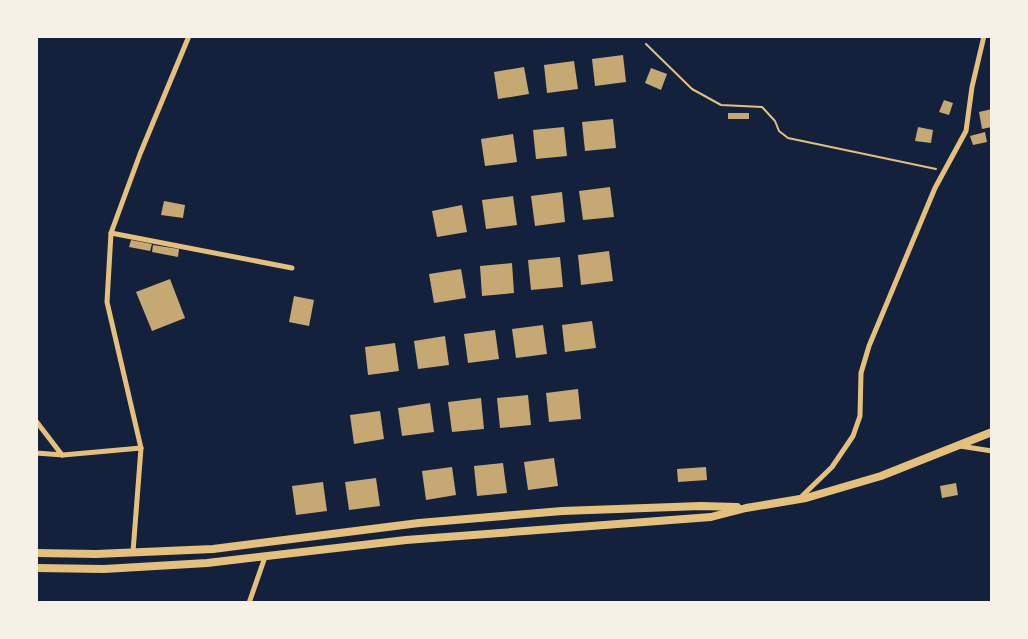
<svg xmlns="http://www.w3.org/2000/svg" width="1028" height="639" font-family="Montserrat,sans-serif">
  <rect width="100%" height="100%" fill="#14213d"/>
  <g fill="#c6a872">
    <polygon points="623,55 626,82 595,86 592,59"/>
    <polygon points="574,61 578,89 547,93 544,65"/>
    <polygon points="524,67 529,94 498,99 494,72"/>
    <polygon points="651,68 667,74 661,90 645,83"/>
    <polygon points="944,100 953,103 949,115 939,112"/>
    <polygon points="992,109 992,127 982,129 979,112"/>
    <rect x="728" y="113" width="21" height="6"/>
    <polygon points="613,119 616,148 585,151 582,122"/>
    <polygon points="564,127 567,156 536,159 533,130"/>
    <polygon points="918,127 933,130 931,143 915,141"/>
    <polygon points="985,132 987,142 973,145 970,136"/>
    <polygon points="513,134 517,162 485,166 481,139"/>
    <polygon points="610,187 614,217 583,220 579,191"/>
    <polygon points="562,192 565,222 535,226 531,196"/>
    <polygon points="513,196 517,225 486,229 482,200"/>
    <polygon points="164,201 185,205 183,218 161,215"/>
    <polygon points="462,205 467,232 437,237 432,211"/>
    <polygon points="131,240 152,244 150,251 129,247"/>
    <polygon points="153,245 179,249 178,257 152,252"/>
    <polygon points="609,251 613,281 581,285 578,255"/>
    <polygon points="560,257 563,287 531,290 528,260"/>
    <polygon points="512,263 514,293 482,296 480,266"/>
    <polygon points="461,269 466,298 434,303 429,274"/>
    <polygon points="170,279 185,318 152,331 136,292"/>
    <polygon points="294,296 314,300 309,326 289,322"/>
    <polygon points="592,321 596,348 565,352 562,325"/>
    <polygon points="543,325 547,354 516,358 512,329"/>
    <polygon points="495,330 499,359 468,363 464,334"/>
    <polygon points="445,336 449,365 418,369 414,341"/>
    <polygon points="395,343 399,371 368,375 365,347"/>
    <polygon points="578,389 581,419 549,422 546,393"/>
    <polygon points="528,395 531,425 500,428 497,398"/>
    <polygon points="481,398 484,429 452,432 448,402"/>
    <polygon points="430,403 434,432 402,436 398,408"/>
    <polygon points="380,411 384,439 354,444 350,415"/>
    <polygon points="554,458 558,486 528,490 524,462"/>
    <polygon points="503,463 507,493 477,496 474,466"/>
    <polygon points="452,467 456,495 426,500 422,471"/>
    <polygon points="706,467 707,480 678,482 677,469"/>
    <polygon points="376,478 380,506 349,510 345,482"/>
    <polygon points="323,482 327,511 296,515 292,486"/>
    <polygon points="956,483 958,495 942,498 940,486"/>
  </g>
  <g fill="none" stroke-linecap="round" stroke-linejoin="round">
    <polyline stroke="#e5c07b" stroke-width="2" points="646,44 692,89 721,105 762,107 775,121 779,131 788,138 936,169"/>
    <g stroke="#e5c07b" stroke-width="5">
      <polyline points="111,233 292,268"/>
      <polyline points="36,421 62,455"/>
      <polyline points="960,446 992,451"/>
      <polyline points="36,453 63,455 141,448"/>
      <polyline points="799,499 832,467 853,436 860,416 861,373 869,346 935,188 966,131 972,87 984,36"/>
      <polyline points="133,552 141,448 107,302 111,233 140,154 189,36"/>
      <polyline points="249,603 265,557"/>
    </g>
    <g stroke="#e5c07b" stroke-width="8">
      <polyline points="36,553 96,554 213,549 419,523 562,511 701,506 737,507"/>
      <polyline points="36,568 104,569 207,563 406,540 711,517 746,508 806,498 881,476 992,432"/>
    </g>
  </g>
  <rect width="1028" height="639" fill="none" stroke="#f6f1e7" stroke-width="76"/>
</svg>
